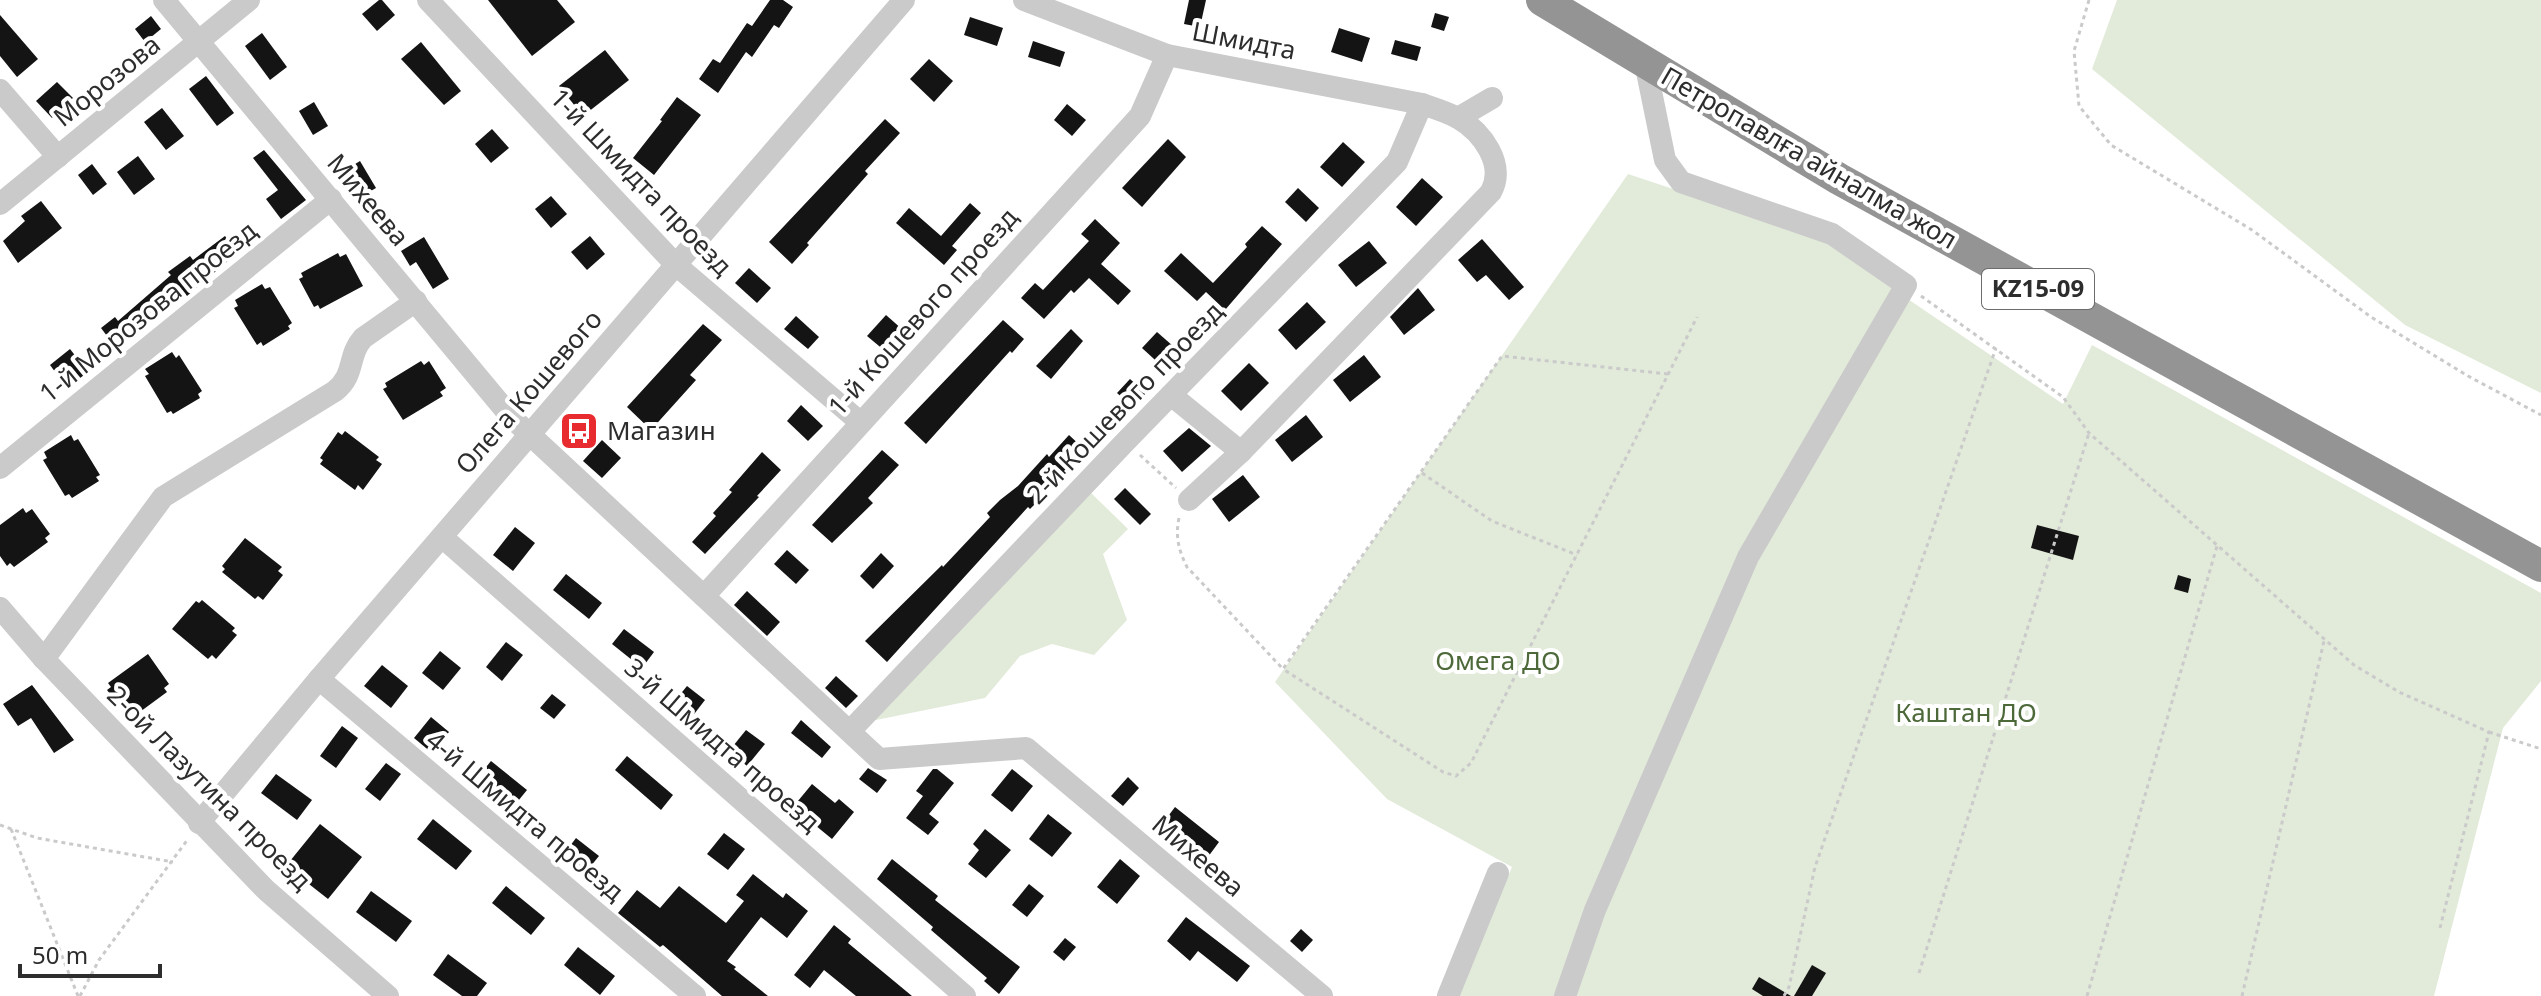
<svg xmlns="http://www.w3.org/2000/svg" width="2541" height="996" font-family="'Noto Sans',sans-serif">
  <rect width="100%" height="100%" fill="#fff"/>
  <g fill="#e2ebda">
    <polygon points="2117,0 2541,0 2541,393 2405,325 2092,69"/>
    <polygon points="1628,174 1824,239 1893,289 2063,404 2092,345 2541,593 2541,681 2503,728 2434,996 1458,996 1512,867 1387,799 1275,682"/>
    <polygon points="1091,493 1128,529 1103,554 1127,620 1094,655 1052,644 1020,656 985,698 871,721"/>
  </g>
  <g fill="#141414">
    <polygon points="379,0 382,0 395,15 377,31 362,14"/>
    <polygon points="488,0 557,0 575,22 532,56"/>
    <polygon points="770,0 783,0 793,7 779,28 774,25 752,57 746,52 718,93 699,79 713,59 720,63 747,23 752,26"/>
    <polygon points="1189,0 1206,0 1200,27 1184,24"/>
    <polygon points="1435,13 1449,17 1444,31 1431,27"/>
    <polygon points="0,15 38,59 17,77 0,56"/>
    <polygon points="151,16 161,29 145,42 135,29"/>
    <polygon points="970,17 1003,28 997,46 964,35"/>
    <polygon points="1339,28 1370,38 1362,62 1331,52"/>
    <polygon points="262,33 287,67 270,80 245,46"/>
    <polygon points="1395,40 1421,47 1417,61 1391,54"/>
    <polygon points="1033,41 1065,52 1060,67 1028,57"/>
    <polygon points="421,42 461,91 444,105 401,59"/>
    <polygon points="605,50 629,80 583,116 559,86"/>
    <polygon points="929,59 953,81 934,102 910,79"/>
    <polygon points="206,76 234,113 217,126 189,89"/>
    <polygon points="57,82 73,98 52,118 36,101"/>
    <polygon points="677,97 701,115 654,175 633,158 662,121 660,120"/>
    <polygon points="314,102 328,126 313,135 299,111"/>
    <polygon points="1067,104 1086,120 1072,136 1054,120"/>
    <polygon points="162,108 184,136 166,150 144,122"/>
    <polygon points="885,119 900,133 865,171 868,174 807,243 809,245 792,264 769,242"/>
    <polygon points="492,129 509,148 491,163 475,144"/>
    <polygon points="1168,139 1186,157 1142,207 1122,188"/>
    <polygon points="1343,142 1365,162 1342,187 1320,167"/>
    <polygon points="264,150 306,200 281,219 266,199 278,190 253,158"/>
    <polygon points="138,156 155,179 134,195 117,172"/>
    <polygon points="360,161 376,188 355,200 339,174"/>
    <polygon points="92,164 107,184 93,195 78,175"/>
    <polygon points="1422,178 1443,197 1416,226 1396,207"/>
    <polygon points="1298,188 1319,208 1306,222 1285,202"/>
    <polygon points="551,196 567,214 551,228 535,209"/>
    <polygon points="41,201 62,228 18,263 3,241 25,221 21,216"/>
    <polygon points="970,203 981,213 952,246 957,250 944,265 896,223 909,208 941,236"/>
    <polygon points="1095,219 1120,243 1101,264 1131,291 1118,305 1089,278 1074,293 1071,290 1044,319 1021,298 1035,283 1043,290 1089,241 1081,234"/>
    <polygon points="1262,226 1282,244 1225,310 1206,292 1197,301 1164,271 1181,253 1213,283 1247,247 1245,244"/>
    <polygon points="225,236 237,253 187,296 182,290 116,348 101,328 115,317 118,321 171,275 168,272 190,256 193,260"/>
    <polygon points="590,236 605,254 587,270 571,252"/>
    <polygon points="424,237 449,279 433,289 416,262 410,266 401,251"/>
    <polygon points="1482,239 1524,287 1509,300 1486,275 1477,282 1458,260"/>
    <polygon points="1369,241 1387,263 1356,287 1338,265"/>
    <polygon points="338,253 340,257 346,254 363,286 320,309 318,305 314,307 299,279 303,277 301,273"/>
    <polygon points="749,268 771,288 757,303 735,283"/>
    <polygon points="262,284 265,289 270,287 292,323 288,326 290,329 263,346 261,342 257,345 234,308 238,306 235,300"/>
    <polygon points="1418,288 1435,310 1404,335 1390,317"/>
    <polygon points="1307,302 1326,322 1296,350 1278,330"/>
    <polygon points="886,315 903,330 885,351 867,336"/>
    <polygon points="796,316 819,337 808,349 784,329"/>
    <polygon points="1003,320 1024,339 1012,353 1010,351 926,444 904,423"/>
    <polygon points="703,324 722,340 690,375 696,380 651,430 627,407"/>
    <polygon points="1071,329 1083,341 1051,379 1036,366"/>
    <polygon points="1157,332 1181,353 1166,370 1142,348"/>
    <polygon points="70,349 88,372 67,388 50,365"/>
    <polygon points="172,352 176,358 179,355 202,391 198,394 200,398 173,414 171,411 167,413 145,376 149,374 145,369"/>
    <polygon points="1364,355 1381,377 1350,402 1333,380"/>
    <polygon points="421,361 424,365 429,361 446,388 440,392 443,396 403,420 383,389 387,387 385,383"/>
    <polygon points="1249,363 1269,383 1241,411 1221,391"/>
    <polygon points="1130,379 1146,393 1133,407 1117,393"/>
    <polygon points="801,405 823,426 808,441 787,421"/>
    <polygon points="1306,415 1323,437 1292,462 1275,440"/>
    <polygon points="1189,428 1211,446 1182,472 1163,451"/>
    <polygon points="345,431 379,457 376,460 382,464 363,490 358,485 355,490 320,464 323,460 320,458 338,432 342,435"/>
    <polygon points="71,435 74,441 78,439 100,475 96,477 99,481 72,498 69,494 65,496 43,460 47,458 44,452"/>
    <polygon points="1069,435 1084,449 1064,471 1066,473 1030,509 1028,507 887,662 865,641 942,565 943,567 990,517 987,513 1000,500 1018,486 1047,454 1049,457"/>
    <polygon points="602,440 621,458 602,478 583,461"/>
    <polygon points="882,450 899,465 868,498 873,503 832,543 812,525"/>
    <polygon points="762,452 781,470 757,496 759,497 705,554 692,542 716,516 713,513 732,492 729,490"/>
    <polygon points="1243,475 1260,497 1229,522 1212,499"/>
    <polygon points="1125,488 1151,514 1140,525 1114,499"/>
    <polygon points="23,508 26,513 32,509 50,534 45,538 48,542 14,567 10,563 7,566 0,556 0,525"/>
    <polygon points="2037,525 2079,536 2073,560 2031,548"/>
    <polygon points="515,527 535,543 513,571 493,555"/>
    <polygon points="245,538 282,567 278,571 283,575 263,600 258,596 255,599 222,572 225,569 222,566"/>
    <polygon points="787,550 809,570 796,584 774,564"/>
    <polygon points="881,553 894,566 873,589 860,576"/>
    <polygon points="566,574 602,603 589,619 553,590"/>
    <polygon points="2178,575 2191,579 2188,593 2174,589"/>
    <polygon points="747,591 780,622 767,636 734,605"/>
    <polygon points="202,600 235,628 232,631 237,635 216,659 212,655 208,659 172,629 196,601 199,603"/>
    <polygon points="624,629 654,652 642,668 612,644"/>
    <polygon points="506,642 523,655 502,681 486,667"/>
    <polygon points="440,651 461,668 443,690 422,673"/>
    <polygon points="148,654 169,684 164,688 167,692 133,717 130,713 126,715 107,690 111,687 108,683"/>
    <polygon points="382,665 408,686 391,708 364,686"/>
    <polygon points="836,676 858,696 846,708 825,688"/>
    <polygon points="32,685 74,740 54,753 31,718 18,726 3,704"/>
    <polygon points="687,686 705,700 688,722 669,708"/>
    <polygon points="552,694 566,705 554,719 540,708"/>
    <polygon points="431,717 449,732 432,753 414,738"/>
    <polygon points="801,720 831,747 822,758 791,733"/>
    <polygon points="342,726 358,738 336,768 320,756"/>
    <polygon points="746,730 765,744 747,766 729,751"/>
    <polygon points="627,756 673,795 661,810 615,770"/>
    <polygon points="491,761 527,790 510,811 474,782"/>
    <polygon points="386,763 401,774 380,801 365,789"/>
    <polygon points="868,768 887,780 877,793 859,779"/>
    <polygon points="933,769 937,769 954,783 929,814 939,822 928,835 906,818 923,796 916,791"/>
    <polygon points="1012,769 1033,786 1012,812 991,795"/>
    <polygon points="276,774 312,800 297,820 261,793"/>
    <polygon points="1128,777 1139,788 1123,806 1111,796"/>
    <polygon points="812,784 835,803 839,799 854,812 832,839 793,807"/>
    <polygon points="1175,807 1219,842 1205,861 1176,839 1173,843 1157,831"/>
    <polygon points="1048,814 1072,833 1052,857 1029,839"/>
    <polygon points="433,819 472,851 456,870 417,839"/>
    <polygon points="320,824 362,857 328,899 286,866"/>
    <polygon points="985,829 1011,850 986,878 968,864 979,850 973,844"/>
    <polygon points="724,833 745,849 728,870 707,854"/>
    <polygon points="576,838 599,856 586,872 564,854"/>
    <polygon points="892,859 938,896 935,900 1020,967 999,994 984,981 987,978 931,930 933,927 877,879"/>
    <polygon points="1120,859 1140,876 1117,904 1097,887"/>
    <polygon points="753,874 783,898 786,893 808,911 787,938 761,917 727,961 736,967 734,969 768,996 722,996 663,945 660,947 618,913 637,890 660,908 679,886 726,923 744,901 736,895"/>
    <polygon points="1029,884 1044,896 1027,917 1012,905"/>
    <polygon points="506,886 545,918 531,935 492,903"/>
    <polygon points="371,891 412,921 396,942 356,912"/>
    <polygon points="1186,917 1250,966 1237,982 1198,951 1190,961 1167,941"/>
    <polygon points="834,925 851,939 848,943 912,996 856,996 824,970 810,988 794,975"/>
    <polygon points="1301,929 1313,940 1302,952 1290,941"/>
    <polygon points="1065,938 1076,947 1064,961 1053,952"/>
    <polygon points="578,947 615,976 600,995 564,965"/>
    <polygon points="448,954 487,983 477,996 462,996 433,975"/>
    <polygon points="1812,965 1826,973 1812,996 1794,996"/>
    <polygon points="1759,977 1791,996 1763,996 1752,989"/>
  </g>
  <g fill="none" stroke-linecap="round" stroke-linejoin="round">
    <g stroke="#cacaca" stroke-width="3" stroke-dasharray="4 4" stroke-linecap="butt">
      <polyline points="2089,0 2074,51 2079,106 2111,145 2252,230 2371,317 2468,376 2541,415"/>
      <polyline points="1921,296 2063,397 2089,433 2354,665 2399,692 2489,732 2440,928"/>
      <path d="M1668,374L1502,356L1283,669L1443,772L1456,776L1471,763C1546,615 1622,466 1697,317"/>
      <polyline points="1140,455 1176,488"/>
      <polyline points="1422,473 1492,521 1577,555"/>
      <path d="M1179,518C1175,537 1179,551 1187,567L1283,669"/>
      <polyline points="2489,732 2541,749"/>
      <polyline points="0,825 37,838 173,862"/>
      <polyline points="11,829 78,996"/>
      <polyline points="1919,973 2089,433"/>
      <polyline points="80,996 99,960 188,839"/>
      <polyline points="1784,996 1789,987 1815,867 1996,348"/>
      <polyline points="2087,996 2217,546"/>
      <polyline points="2242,996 2324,641"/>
    </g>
    <g stroke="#cacaca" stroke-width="22">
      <polyline points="164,0 511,417 879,759 1026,748 1322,996"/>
      <polyline points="428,0 676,265 860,422"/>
      <path d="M1024,0L1167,55L1422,104C1434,108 1447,112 1458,118C1482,132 1506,164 1491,192L1241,452L1189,500"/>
      <polyline points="0,90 58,157"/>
      <polyline points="1458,118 1492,98"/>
      <polyline points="0,204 249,0"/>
      <polyline points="1171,395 1241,452"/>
      <polyline points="0,468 331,199"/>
      <polyline points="442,537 965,996"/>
      <polyline points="704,596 1140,116 1167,55"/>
      <polyline points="0,608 44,659 266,890 388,996"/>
      <path d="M44,659L163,497L335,391C356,374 347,356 363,338L416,301"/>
      <polyline points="319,679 695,996"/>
      <polyline points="850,731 1126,441 1397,162 1422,104"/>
      <polyline points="199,823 319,679 904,0"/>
      <polyline points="1448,996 1498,873"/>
      <polyline points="1565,996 1595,910 1748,557 1906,285 1832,234 1681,182 1665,160 1645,62"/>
    </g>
    <polyline stroke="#949494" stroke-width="32" points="1542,0 1839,179 2541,566"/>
  </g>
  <defs>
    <symbol id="bus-square" viewBox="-11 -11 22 22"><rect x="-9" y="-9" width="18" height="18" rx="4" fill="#e82b2f" stroke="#fff"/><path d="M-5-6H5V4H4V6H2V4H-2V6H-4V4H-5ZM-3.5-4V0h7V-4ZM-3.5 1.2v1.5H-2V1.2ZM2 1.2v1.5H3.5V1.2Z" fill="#fff"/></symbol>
  </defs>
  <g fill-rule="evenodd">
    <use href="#bus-square" x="557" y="409" width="44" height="44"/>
  </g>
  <g text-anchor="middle" stroke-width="8" stroke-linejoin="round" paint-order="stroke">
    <rect fill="#fff" stroke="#6c6c6c" stroke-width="2" x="1982" y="269" width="112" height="40" rx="6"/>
    <g font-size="24" font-weight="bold" fill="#2d2d2d">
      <text x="2038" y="297">KZ15-09</text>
    </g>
    <g font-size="26" fill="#2d2d2d" stroke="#fff">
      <text transform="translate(1244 41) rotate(11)" y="9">Шмидта</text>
      <text transform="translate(107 81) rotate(-39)" y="9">Морозова</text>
      <text transform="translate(1809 158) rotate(30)" y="9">Петропавлға айналма жол</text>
      <text transform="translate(641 182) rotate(46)" y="9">1-й Шмидта проезд</text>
      <text transform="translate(368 200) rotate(50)" y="9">Михеева</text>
      <text transform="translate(148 312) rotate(-39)" y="9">1-й Морозова проезд</text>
      <text transform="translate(923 312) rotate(-48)" y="9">1-й Кошевого проезд</text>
      <text transform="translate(529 392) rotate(-49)" y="9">Олега Кошевого</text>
      <text transform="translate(1125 403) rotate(-46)" y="9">2-й Кошевого проезд</text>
      <text transform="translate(722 745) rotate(41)" y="9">3-й Шмидта проезд</text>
      <text transform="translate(209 788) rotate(45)" y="9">2-ой Лазутина проезд</text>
      <text transform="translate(525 816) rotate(40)" y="9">4-й Шмидта проезд</text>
      <text transform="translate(1198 856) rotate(40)" y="9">Михеева</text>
    </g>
    <g font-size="26" fill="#2d2d2d" stroke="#fff" text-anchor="start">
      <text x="607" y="440">Магазин</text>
    </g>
    <g font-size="26" fill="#4d693a" stroke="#fff">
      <text x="1498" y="670">Омега ДО</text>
      <text x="1966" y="722">Каштан ДО</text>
    </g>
  </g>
  <path d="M20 964v12h140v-12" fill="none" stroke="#2d2d2d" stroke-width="4"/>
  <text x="32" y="964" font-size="24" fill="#2d2d2d" stroke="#ffffff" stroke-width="6" paint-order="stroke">50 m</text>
</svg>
